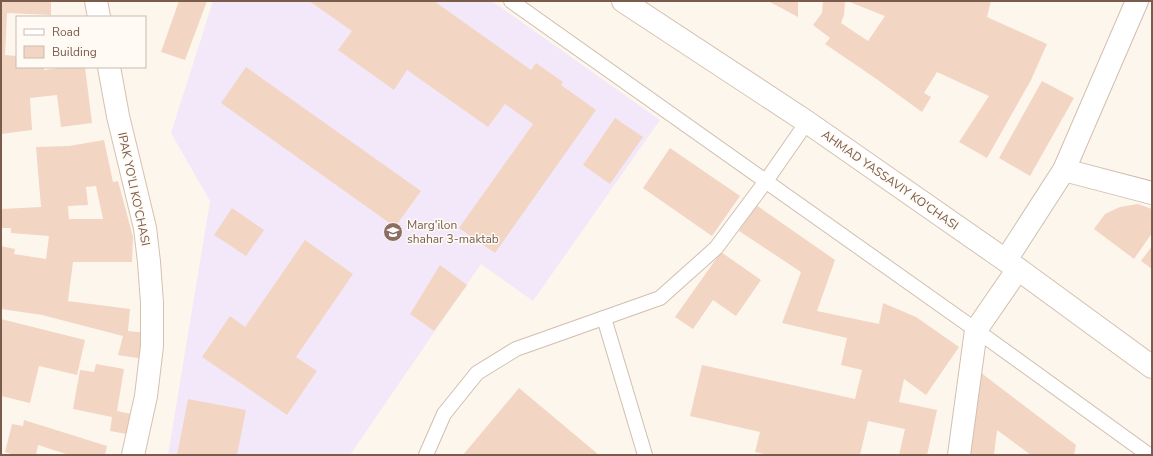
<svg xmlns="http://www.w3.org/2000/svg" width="1153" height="456" font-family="'Nunito Sans',sans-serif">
  <rect width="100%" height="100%" fill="#fdf6ec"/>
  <polygon fill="#f3e8fa" points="213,1 492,1 660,120 533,301 481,264 350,455 168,455 210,201 171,133"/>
  <g fill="#f3d5c3" fill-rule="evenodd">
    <polygon points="1,1 51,1 51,15 7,13 5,55 17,56 17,67 44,67 44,70 66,67 85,67 92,123 61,127 57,95 30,98 32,130 1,134"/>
    <polygon points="179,1 207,1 185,60 161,52"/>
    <polygon points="309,1 434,1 531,70 536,63 563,82 561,85 596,110 495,253 459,228 533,124 505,104 488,127 407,70 394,90 338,50 352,31"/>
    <polygon points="768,1 798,1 798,17 772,3"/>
    <polygon points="823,1 845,1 844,15 841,23 868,41 885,16 847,1 991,1 987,17 1047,44 1031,80 987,158 959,142 989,96 937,72 924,93 931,97 922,112 875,78 825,44 830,38 813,25 822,13"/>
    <polygon points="246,67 421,191 395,227 221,103"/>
    <polygon points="1042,81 1074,98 1030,176 999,158"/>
    <polygon points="615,118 643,137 610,184 583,165"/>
    <path d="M104,140L113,182L118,181L133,237L132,262H73L68,301L130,309L128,331L148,333L144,359L118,355L123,336L42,315L1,309V246L15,249L14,254L46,259L49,236L11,233V228H1V209L41,207L36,147L69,146ZM96,186L103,219H69L68,206L88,205L86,187Z"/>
    <polygon points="670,148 740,196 712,236 643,188"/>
    <polygon points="1138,204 1152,209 1152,233 1134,259 1094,229 1105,214 1120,207"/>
    <polygon points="756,205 835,260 817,311 879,324 883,303 916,317 959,347 926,395 904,379 899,402 937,410 927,455 899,455 905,429 868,421 860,455 768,455 755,452 760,432 690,416 702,365 855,399 862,370 841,365 847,338 782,323 801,272 739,231"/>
    <polygon points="232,208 264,230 246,256 214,235"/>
    <polygon points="305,240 353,274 296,357 317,371 287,415 202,357 230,316 245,327"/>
    <polygon points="1152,246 1152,269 1141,261"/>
    <polygon points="721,252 761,280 736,316 713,300 693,329 675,317"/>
    <polygon points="440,265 467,285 434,331 410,314"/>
    <polygon points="1,319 85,340 77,375 39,366 30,403 1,396"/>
    <polygon points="96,364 124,369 117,411 136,415 132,435 110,431 112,417 73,409 80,370 94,372"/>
    <polygon points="976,369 1076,445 1074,455 1031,455 997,430 994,455 963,455"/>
    <polygon points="519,388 599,455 463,455"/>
    <polygon points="188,399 246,410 237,455 177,455"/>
    <polygon points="24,420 107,446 105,455 69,455 38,445 36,455 14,455 5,452 12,424 23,426"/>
  </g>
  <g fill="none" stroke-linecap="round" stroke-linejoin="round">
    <defs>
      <g id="lane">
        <polyline points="511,1 976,330 1149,455"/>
        <polyline points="604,318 645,455"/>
        <polyline points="426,455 444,414 477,373 516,349 660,298 716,248 766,181 807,122"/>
      </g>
      <g id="street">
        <polyline points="1064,170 1152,193"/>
        <polyline points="1006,260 1064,170 1137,1"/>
        <polyline points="959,455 976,330 1018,269"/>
      </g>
      <g id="secondary">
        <polyline points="96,1 99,17"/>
        <polyline points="623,1 807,122 1018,269 1152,367"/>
        <polyline points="109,67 118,116 145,228 149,262 152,303 152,346 146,396 133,455"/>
      </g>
    </defs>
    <use href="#lane" stroke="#d1beb0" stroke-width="16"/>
    <use href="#street" stroke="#d1beb0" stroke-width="24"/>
    <use href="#secondary" stroke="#d6c0b0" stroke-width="24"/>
    <use href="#lane" stroke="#fff" stroke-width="14"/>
    <use href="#street" stroke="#fff" stroke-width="22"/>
    <use href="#secondary" stroke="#fff" stroke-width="22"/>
  </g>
  <defs>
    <symbol id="school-disc" viewBox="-11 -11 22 22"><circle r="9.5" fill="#8d6e63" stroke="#fffaf3"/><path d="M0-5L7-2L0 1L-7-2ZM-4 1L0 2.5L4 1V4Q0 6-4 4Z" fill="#fff"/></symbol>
  </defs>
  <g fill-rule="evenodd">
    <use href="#school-disc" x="382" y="221" width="22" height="22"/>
  </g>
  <g text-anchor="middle" stroke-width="3" stroke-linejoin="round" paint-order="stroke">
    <g font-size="12" fill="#7a5c4d" stroke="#fffaf3">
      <text transform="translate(890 180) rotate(35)" y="4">AHMAD YASSAVIY KO'CHASI</text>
      <text transform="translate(134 189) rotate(78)" y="4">IPAK YO'LI KO'CHASI</text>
    </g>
    <g font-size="12" fill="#785e54" stroke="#fffaf3" text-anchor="start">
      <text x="407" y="229">Marg'ilon<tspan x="407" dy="14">shahar 3-maktab</tspan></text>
    </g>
  </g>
  <rect width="1153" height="456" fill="none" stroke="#7a5c4d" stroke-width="4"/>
  <rect x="16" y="16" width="130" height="52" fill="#fffaf3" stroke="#cabbb1"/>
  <rect x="24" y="29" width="20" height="6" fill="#ffffff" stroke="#cabbb1"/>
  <text x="52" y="36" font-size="12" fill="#7a5c4d">Road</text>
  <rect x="24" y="46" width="20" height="12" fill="#f3d5c3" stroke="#cabbb1"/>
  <text x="52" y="56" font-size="12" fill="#7a5c4d">Building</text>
</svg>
